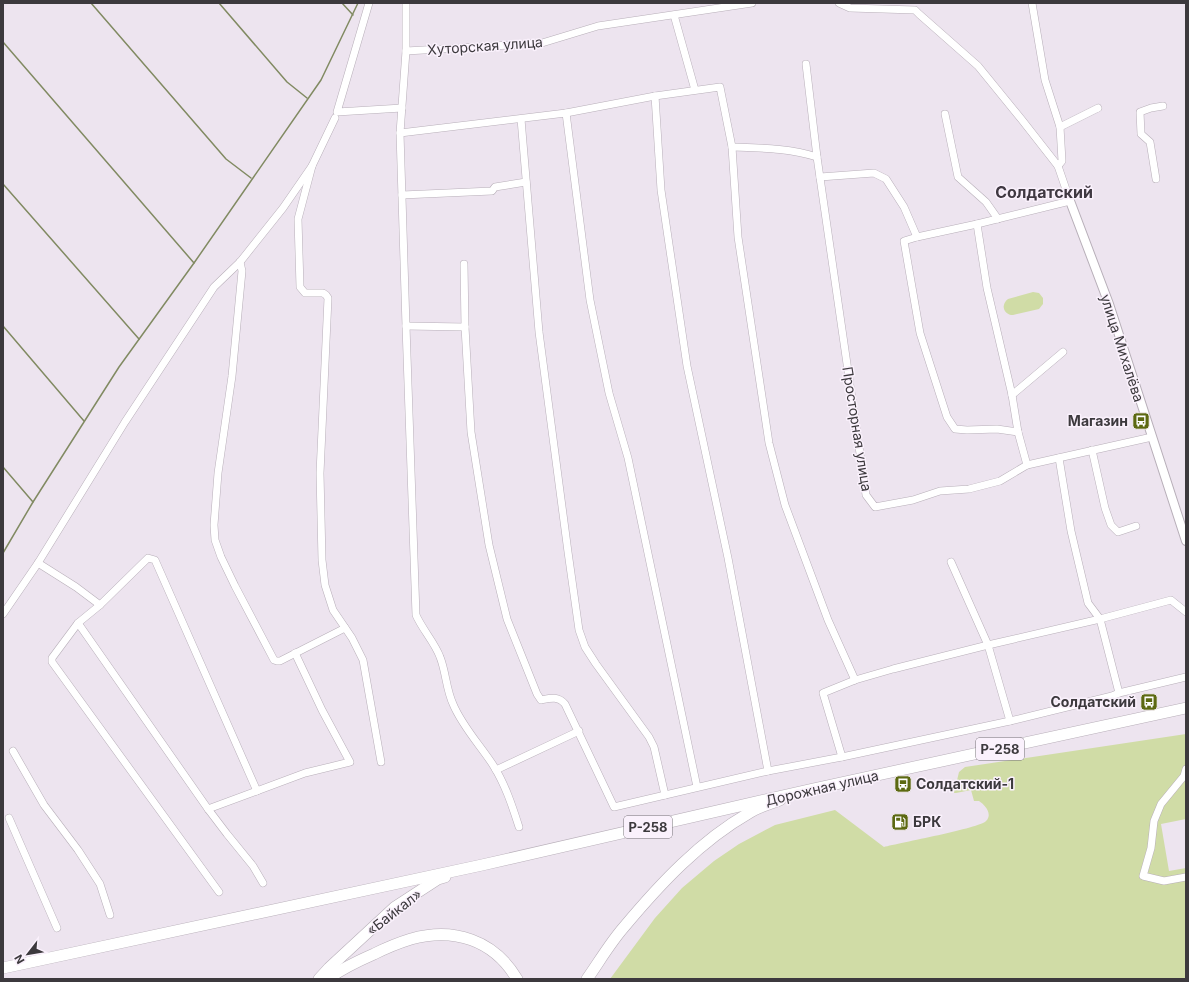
<svg xmlns="http://www.w3.org/2000/svg" width="1189" height="982" font-family="Inter,sans-serif">
  <rect width="100%" height="100%" fill="#ede4ef"/>
  <g fill="#d0dca6">
    <path d="M1033,292L1039,293L1043,298V304L1039,309L1013,315C1004,315 1000,305 1008,299Z"/>
    <path d="M1186,734V819L1161,824L1169,871L1186,868V979H610L655,918L682,888L714,861L739,844L775,825L835,810L884,847C899,843 980,828 986,821C993,814 985,805 979,801H974L971,790L956,793H954L959,772L965,767Z"/>
  </g>
  <g fill="none" stroke-linecap="round" stroke-linejoin="round">
    <g stroke="#818a62" stroke-width="1.5">
      <polyline points="91,3 226,159 251,178"/>
      <polyline points="219,3 287,82 307,98"/>
      <polyline points="342,3 353,15"/>
      <polyline points="3,42 194,263"/>
      <polyline points="3,184 139,339"/>
      <polyline points="3,326 84,421"/>
      <polyline points="3,467 33,502"/>
      <polyline points="3,553 33,502 119,367 194,263 321,80 358,3"/>
    </g>
    <defs>
      <g id="minor">
        <polyline points="369,3 337,112 402,108"/>
        <path d="M406,3V51L400,133L406,326L416,615C422,629 435,643 440,657C446,672 446,689 453,704C462,726 480,745 493,765C505,784 512,805 519,827"/>
        <polyline points="1032,3 1045,80 1060,127 1062,161 1058,166"/>
        <polyline points="674,15 695,90"/>
        <polyline points="406,51 542,43 598,26 752,3"/>
        <polyline points="806,64 817,157 866,495 875,507 913,500 940,491 969,489 1000,481 1027,465 1152,437"/>
        <polyline points="655,96 661,190 687,366 728,558 768,771"/>
        <polyline points="566,113 590,300 609,393 628,458 697,787"/>
        <polyline points="945,114 958,177 986,202 998,219"/>
        <polyline points="521,119 539,332 568,552 579,630 585,647 596,664 649,737 654,747 665,795"/>
        <polyline points="1060,127 1098,108"/>
        <polyline points="400,133 566,113 655,96 720,87 732,147 738,237 769,443 785,505 828,620 855,680"/>
        <path d="M732,147C761,148 790,148 817,157"/>
        <polyline points="312,166 298,219 300,287 305,293 323,293 326,295 328,298 320,473 322,560 325,585 333,610 352,638 363,660 381,762"/>
        <polyline points="820,177 874,173 886,179 904,207 917,237 977,224 1070,201 1058,166 1022,120 978,66 919,14 915,10 850,8 839,3"/>
        <polyline points="1156,179 1150,142 1141,134 1140,112 1151,108 1163,106"/>
        <polyline points="402,195 492,191 495,187 526,182"/>
        <polyline points="977,224 987,288 1012,395 1018,432 1027,465"/>
        <polyline points="917,237 904,241 920,333 947,417 955,429 967,430 997,429 1018,432"/>
        <polyline points="240,262 242,271 232,376 218,473 214,525 215,540 221,557 235,586 274,660 277,661 280,661 345,628"/>
        <path d="M464,264L465,327L471,432L489,545L507,619L537,694L541,700C551,698 558,696 565,704L614,807L768,771L842,757L1010,721L1112,696L1119,693L1186,677"/>
        <polyline points="406,326 465,327"/>
        <polyline points="1012,395 1063,352"/>
        <polyline points="1092,450 1105,508 1111,525 1118,532 1136,526"/>
        <polyline points="1059,458 1071,531 1088,603 1100,619 1119,693"/>
        <polyline points="951,562 988,645 1010,721"/>
        <polyline points="38,563 76,587 100,605"/>
        <polyline points="3,614 38,563 125,422 214,287 240,262 283,208 312,166 335,118"/>
        <polyline points="78,623 208,809 227,834 253,866 263,883"/>
        <polyline points="13,751 44,805 78,850 100,884 110,915"/>
        <polyline points="842,757 823,693 855,680 893,669 988,645 1100,619 1171,600 1186,612"/>
        <polyline points="1186,769 1184,776 1161,804 1154,821 1151,848 1143,876 1164,881 1186,877"/>
        <polyline points="496,770 579,731"/>
        <polyline points="208,809 305,773 350,762 322,710 295,653"/>
        <polyline points="9,818 57,928"/>
        <polyline points="219,892 52,662 52,658 78,623 100,605 148,558 155,560 257,791"/>
      </g>
      <polyline id="tertiary" points="1070,201 1109,304 1186,541"/>
      <g id="primary">
        <path d="M328,979C341,969 358,961 374,954C386,948 398,943 411,939C454,927 494,940 517,979"/>
        <path d="M587,979C599,962 610,943 624,927C660,884 700,841 749,813C758,807 770,804 780,800"/>
      </g>
      <g id="trunk">
        <polyline points="3,968 482,865 813,789 1186,708"/>
        <polyline points="319,979 329,968 395,907 438,879 445,877"/>
      </g>
    </defs>
    <use href="#minor" stroke="#b8afb9" stroke-width="8"/>
    <use href="#tertiary" stroke="#b8afb9" stroke-width="10"/>
    <use href="#primary" stroke="#b8afb9" stroke-width="12"/>
    <use href="#trunk" stroke="#b8afb9" stroke-width="12"/>
    <use href="#minor" stroke="#fff" stroke-width="7"/>
    <use href="#tertiary" stroke="#fff" stroke-width="8"/>
    <use href="#primary" stroke="#fff" stroke-width="11"/>
    <use href="#trunk" stroke="#fff" stroke-width="11"/>
  </g>
  <defs>
    <symbol id="bus-square" viewBox="-11 -11 22 22"><rect x="-9" y="-9" width="18" height="18" rx="4" fill="#5c6911" stroke="#faf1fc"/><path d="M-5-6H5V4H4V6H2V4H-2V6H-4V4H-5ZM-3.5-4V0h7V-4ZM-3.5 1.2v1.5H-2V1.2ZM2 1.2v1.5H3.5V1.2Z" fill="#fff"/></symbol>
    <symbol id="fuel-square" viewBox="-11 -11 22 22"><rect x="-9" y="-9" width="18" height="18" rx="4" fill="#5c6911" stroke="#faf1fc"/><path d="M-5.5-6h7V0h2V4h1.3V-2.5L3-4.5l.8-.8L6-3V5H2.5V1h-1V6h-7ZM-4.2-4.7v3.2H.2V-4.7Z" fill="#fff"/></symbol>
  </defs>
  <g fill-rule="evenodd">
    <use href="#bus-square" x="1131" y="411" width="20" height="20"/>
    <use href="#bus-square" x="1139" y="692" width="20" height="20"/>
    <use href="#bus-square" x="893" y="774" width="20" height="20"/>
    <use href="#fuel-square" x="890" y="812" width="20" height="20"/>
  </g>
  <g text-anchor="middle" stroke-width="3" stroke-linejoin="round" paint-order="stroke">
    <g fill="#faf1fc" stroke="#757076" stroke-width="1">
      <rect x="976" y="738" width="48" height="22" rx="3"/>
      <rect x="624" y="816" width="48" height="22" rx="3"/>
    </g>
    <g font-size="13" font-weight="bold" fill="#3c393d">
      <text x="1000" y="754">Р-258</text>
      <text x="648" y="832">Р-258</text>
    </g>
    <g font-size="14" fill="#3c393d" stroke="#faf1fc">
      <text transform="translate(485 46) rotate(-4)" y="5">Хуторская улица</text>
      <text transform="translate(1122 348) rotate(72)" y="5">улица Михалёва</text>
      <text transform="translate(857 429) rotate(81)" y="5">Просторная улица</text>
      <text transform="translate(822 788) rotate(-13)" y="5">Дорожная улица</text>
      <text transform="translate(394 912) rotate(-38)" y="5">«Байкал»</text>
    </g>
    <g font-size="14" font-weight="bold" fill="#3c393d" stroke="#faf1fc" text-anchor="end">
      <text x="1128" y="426">Магазин</text>
      <text x="1136" y="707">Солдатский</text>
      <text x="916" y="789" text-anchor="start">Солдатский-1</text>
      <text x="913" y="827" text-anchor="start">БРК</text>
    </g>
    <g font-size="16" font-weight="bold" fill="#403942" stroke="#faf1fc">
      <text x="1044" y="198">Солдатский</text>
    </g>
  </g>
  <rect width="1189" height="982" fill="none" stroke="#3c393d" stroke-width="8"/>
  <g transform="translate(28 954) rotate(239)" stroke="#faf1fc" stroke-width="3" paint-order="stroke">
  <path d="M0-3L7 15L0 10L-7 15Z" fill="#3c393d"/>
  <text y="-6" font-size="11" font-weight="bold" text-anchor="middle" fill="#3c393d">N</text>
  </g>
</svg>
